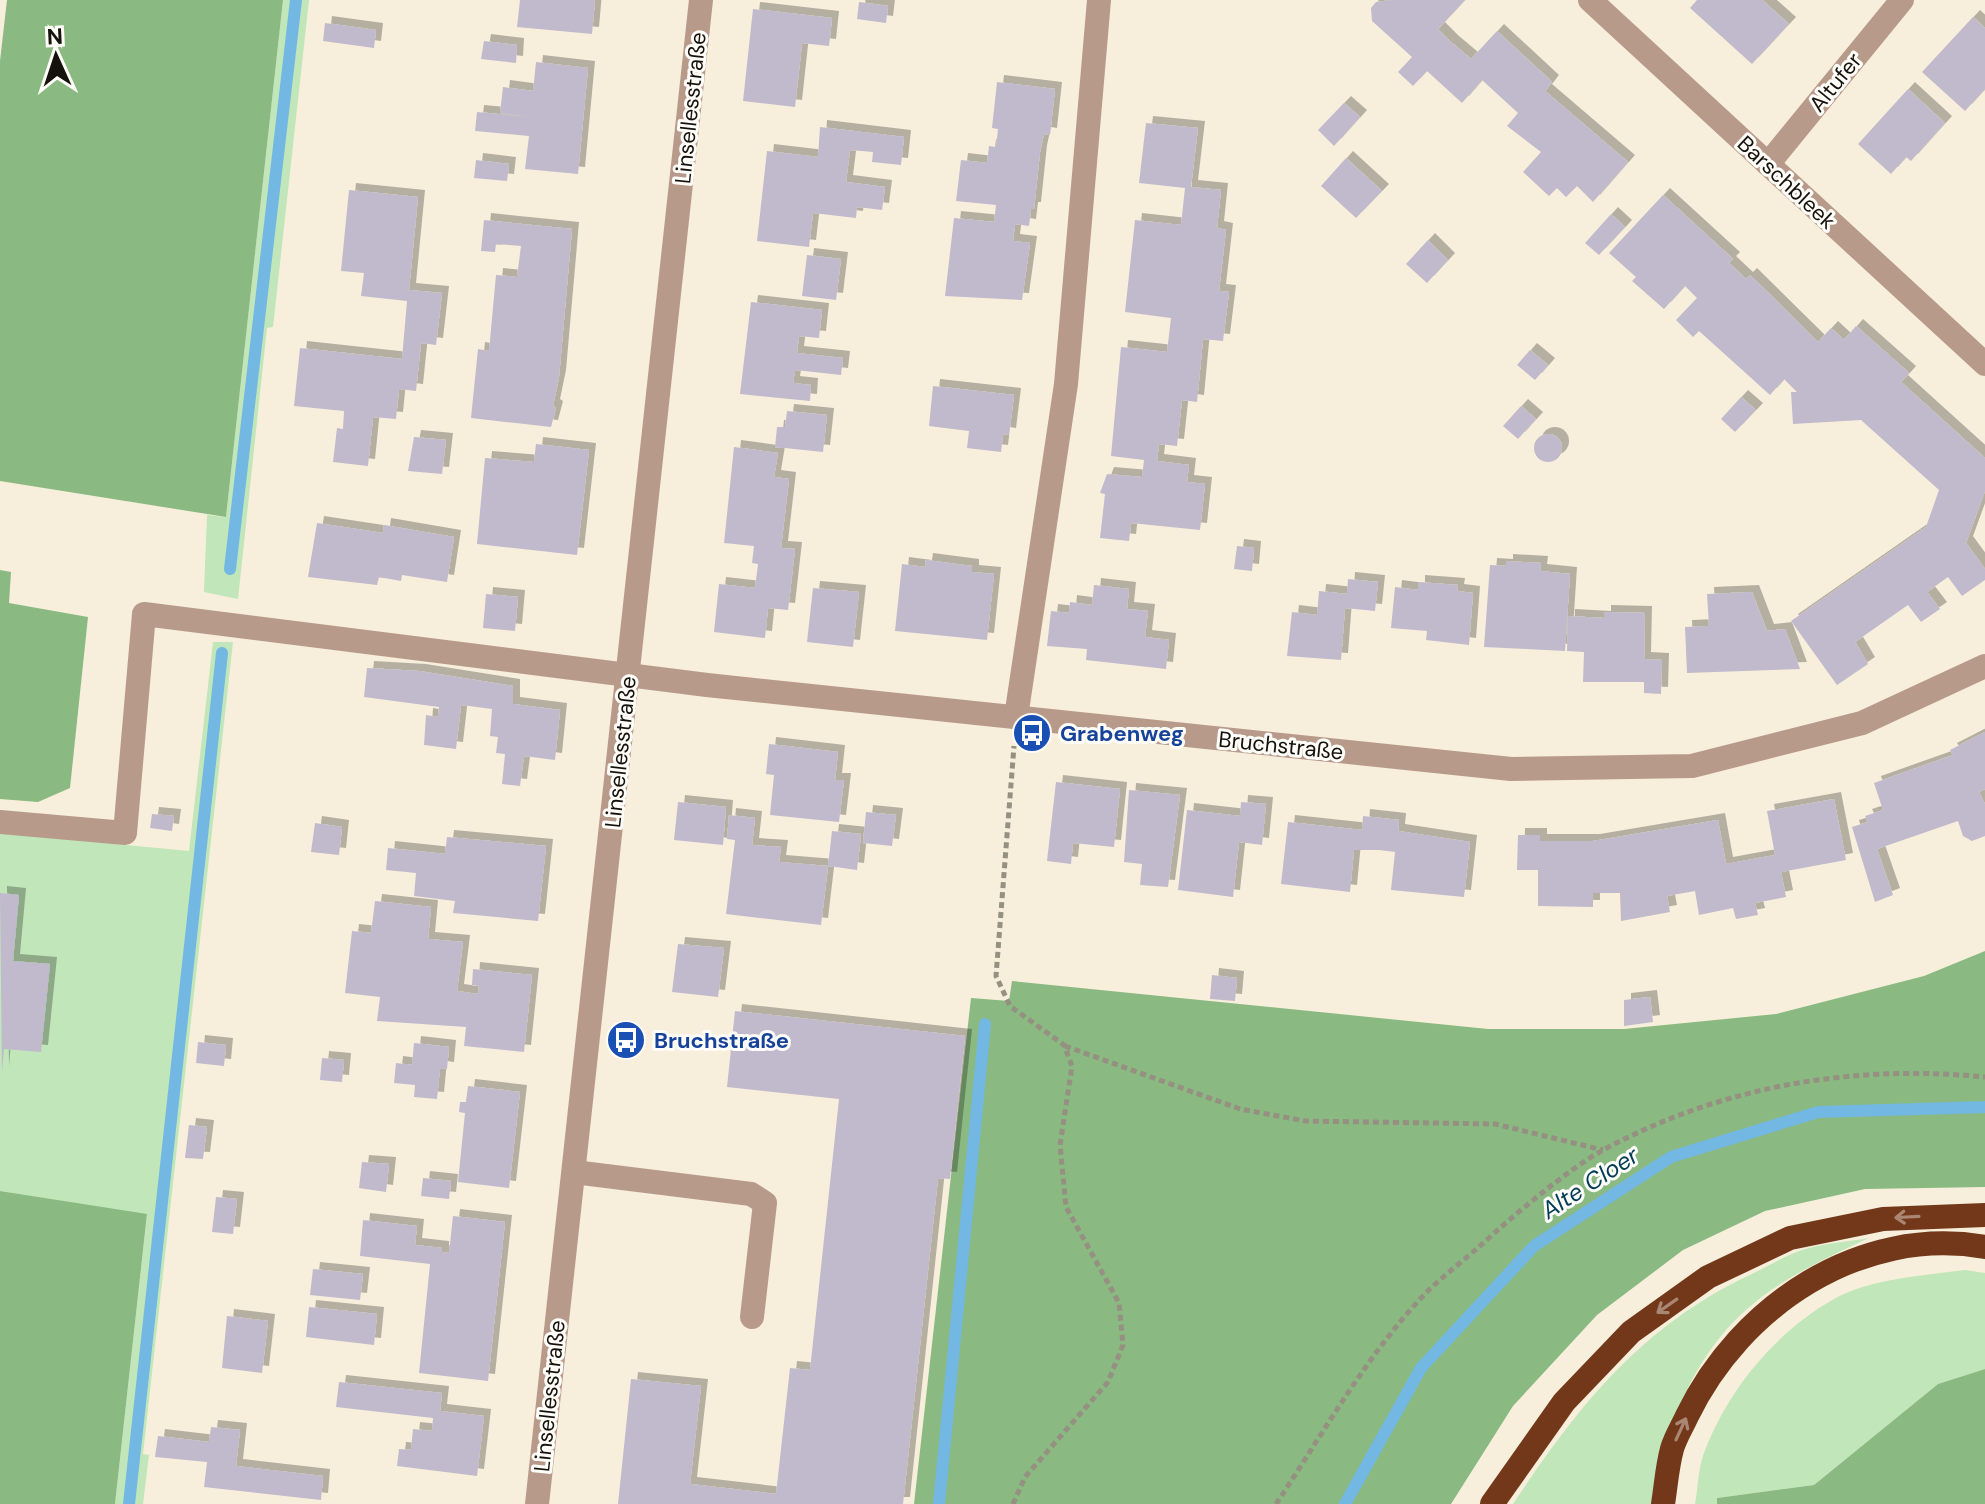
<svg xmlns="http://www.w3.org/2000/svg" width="1985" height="1504" font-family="'DM Sans',sans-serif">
  <defs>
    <filter id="shadow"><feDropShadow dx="7" dy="-7" stdDeviation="0" flood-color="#0004"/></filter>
  </defs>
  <rect width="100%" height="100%" fill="#f7efdb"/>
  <g fill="#c1e6ba">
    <polygon points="283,0 309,0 273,327 267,328 238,599 204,592 207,515 226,517"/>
    <polygon points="213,642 233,642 143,1454 149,1455 143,1504 115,1504 147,1215 0,1191 0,833 189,851"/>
    <path d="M1869,1238C1826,1258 1782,1278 1747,1309C1691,1358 1664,1434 1651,1504H1513C1581,1402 1644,1323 1758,1271C1772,1264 1787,1255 1802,1250C1823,1243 1847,1242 1869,1238Z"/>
    <path d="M1965,1270L1985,1273V1369L1938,1384L1814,1485L1717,1498V1504H1695C1698,1488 1698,1470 1703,1456C1726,1392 1774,1333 1834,1299C1872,1278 1922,1276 1965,1270Z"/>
  </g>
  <g fill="#8ab981">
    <polygon points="7,0 283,0 226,517 0,481 0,61"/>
    <polygon points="0,570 11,572 9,603 88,617 70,788 38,802 0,799"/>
    <polygon points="1985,951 1985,1187 1865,1189 1765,1211 1683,1250 1597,1315 1513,1406 1451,1504 914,1504 971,998 1009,1001 1012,981 1488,1029 1624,1029 1776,1014 1924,976"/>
    <polygon points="0,1191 147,1214 115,1504 0,1504"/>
    <polygon points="1985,1369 1985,1504 1717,1504 1717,1498 1814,1485 1938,1384"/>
  </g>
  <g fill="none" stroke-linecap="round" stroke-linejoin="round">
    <g stroke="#73b8e2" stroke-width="12">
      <polyline points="230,569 296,0"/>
      <polyline points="129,1504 222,653"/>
      <polyline points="939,1504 985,1024"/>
      <polyline points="1345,1504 1421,1368 1534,1246 1671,1157 1818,1112 1985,1107"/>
    </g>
  </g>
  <g fill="#c1bacd" filter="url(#shadow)">
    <polygon points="520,0 595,0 592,34 517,27"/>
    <polygon points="1392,0 1465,0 1438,29 1452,43 1471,59 1497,31 1552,82 1545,91 1628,162 1593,202 1577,186 1566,197 1557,188 1549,196 1523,172 1541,152 1507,126 1518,113 1482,80 1462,103 1427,71 1413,86 1398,72 1412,57 1372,21 1371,8 1376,2"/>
    <polygon points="1697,0 1762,0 1789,24 1752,64 1690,8"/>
    <polygon points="859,2 888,6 886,23 857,19"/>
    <polygon points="753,9 832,18 829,46 802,43 795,107 743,101"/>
    <polygon points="1973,17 1985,28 1985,89 1965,111 1922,72"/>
    <polygon points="325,23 376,30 374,48 323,41"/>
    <polygon points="484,41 517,45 516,63 481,59"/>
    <polygon points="536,62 588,68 578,174 525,169 529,136 475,131 477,112 530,117 500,113 503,87 533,91"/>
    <polygon points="997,82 1055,89 1050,135 1044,134 1040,152 1034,209 1031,209 1029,226 1015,224 1013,241 1030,243 1022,300 945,296 954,218 994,222 996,205 956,201 961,160 987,163 989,146 996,147 998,129 992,128"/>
    <polygon points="1908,89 1945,123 1911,161 1906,157 1891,174 1858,144"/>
    <polygon points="1344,103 1360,117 1334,146 1318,130"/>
    <polygon points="1146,123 1198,128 1191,187 1221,190 1217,228 1226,230 1219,291 1229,292 1223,341 1203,339 1197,402 1182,400 1177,446 1159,444 1157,461 1189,465 1187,482 1205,484 1200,530 1131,523 1129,541 1100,538 1105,494 1100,493 1107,474 1142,477 1144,460 1111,456 1121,347 1167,352 1171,318 1125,312 1135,220 1181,225 1185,188 1139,183"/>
    <polygon points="820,127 904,137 901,165 872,162 873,152 850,150 846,182 885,187 882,210 857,207 856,218 813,213 809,247 757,241 767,151 818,157"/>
    <polygon points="1346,158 1382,191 1356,218 1321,186"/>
    <polygon points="476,160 509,164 507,181 474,178"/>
    <polygon points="349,190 418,197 409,290 442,293 436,345 421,343 416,391 399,389 396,419 373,417 368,466 333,462 337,428 343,429 344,411 294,406 300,348 402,359 407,301 361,296 364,273 341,271"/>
    <polygon points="1663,195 1733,259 1729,263 1746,279 1750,275 1818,342 1831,328 1844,340 1856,326 1909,373 1901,382 1985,458 1985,491 1966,543 1985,569 1985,580 1962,596 1948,577 1927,592 1940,609 1921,622 1908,605 1855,642 1868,664 1837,685 1791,621 1926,527 1939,490 1861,420 1793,424 1791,392 1797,392 1784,379 1770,395 1699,331 1693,337 1676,320 1697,298 1685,286 1664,309 1632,281 1636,277 1609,253"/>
    <polygon points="1611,214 1625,227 1599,255 1585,243"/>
    <polygon points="484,220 572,229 559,377 553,406 556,408 551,427 471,418 478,349 489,351 496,275 517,277 521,246 496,244 495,252 481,251"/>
    <polygon points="1428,240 1448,260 1427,283 1406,264"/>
    <polygon points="807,255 841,259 836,300 802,296"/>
    <polygon points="751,302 822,310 819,338 799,336 797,353 843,358 841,375 795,370 793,383 811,385 810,401 740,394"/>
    <polygon points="1530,350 1548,365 1535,380 1517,365"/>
    <polygon points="933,386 1014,395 1009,435 1003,434 1001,452 967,448 969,431 929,426"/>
    <polygon points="1741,397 1756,410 1735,432 1721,419"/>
    <polygon points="1521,406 1536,419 1518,439 1503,426"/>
    <polygon points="787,411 827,415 823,452 775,447 777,427 785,427"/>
    <circle cx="1548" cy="448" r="14"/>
    <polygon points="414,437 446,440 442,474 408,471"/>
    <polygon points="536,444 589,450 577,555 477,544 485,458 534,462"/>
    <polygon points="734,447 778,453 774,477 789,479 781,548 795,549 790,593 788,610 768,608 765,638 714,632 719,584 755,588 758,564 752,563 754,546 724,543"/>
    <polygon points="317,523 383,533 384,525 454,537 447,582 402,575 401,581 379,577 377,585 308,577"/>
    <polygon points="1237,546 1254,548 1252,571 1234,569"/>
    <polygon points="926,560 972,566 972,572 994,574 987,640 895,631 902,564 925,567"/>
    <polygon points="1506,561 1541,563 1540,571 1570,574 1565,651 1484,647 1490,565 1506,566"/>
    <polygon points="1348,579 1378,582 1375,611 1345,608 1341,660 1287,656 1292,612 1317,615 1319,591 1347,594"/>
    <polygon points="1418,582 1458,585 1457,591 1473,593 1469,645 1426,640 1427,631 1391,628 1395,587 1418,590"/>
    <polygon points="1094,585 1129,589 1127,609 1148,611 1145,637 1169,640 1166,669 1086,660 1087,649 1047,646 1051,611 1069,613 1070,602 1092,605"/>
    <polygon points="813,588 859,592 853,647 807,642"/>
    <polygon points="1752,592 1767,631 1785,629 1800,669 1687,673 1685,627 1709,626 1707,594"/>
    <polygon points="486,594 518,597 515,631 483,628"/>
    <polygon points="1604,612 1645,613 1644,659 1662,660 1661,694 1644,693 1644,682 1583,682 1584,652 1567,651 1568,616 1604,618"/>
    <polygon points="367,668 419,671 513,686 513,704 560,710 555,760 524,756 520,786 502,784 505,754 496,753 498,737 490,736 492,709 461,705 456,749 424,745 426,715 438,717 439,707 364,697"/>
    <polygon points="1985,732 1985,789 1979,792 1985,804 1985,836 1972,841 1963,836 1958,821 1877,849 1893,895 1875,902 1852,827 1868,822 1865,816 1883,810 1874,783 1953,755 1950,750"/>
    <polygon points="769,744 838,752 835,780 844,780 839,822 770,815 774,775 766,774"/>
    <polygon points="1056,782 1120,789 1114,847 1073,843 1071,864 1047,861"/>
    <polygon points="1129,790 1180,795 1168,887 1140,885 1142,864 1124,862"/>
    <polygon points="1834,799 1846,860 1781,872 1786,897 1755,903 1758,915 1736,919 1733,908 1699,915 1695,891 1667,896 1670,912 1621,921 1620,893 1593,893 1593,907 1538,906 1538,870 1517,870 1518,835 1540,835 1540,841 1593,841 1718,820 1726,864 1775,855 1767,811"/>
    <polygon points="678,802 726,807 723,845 674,840"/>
    <polygon points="1241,802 1266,804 1262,845 1239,842 1233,897 1178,890 1187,810 1240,816"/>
    <polygon points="866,812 896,815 892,846 863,843"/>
    <polygon points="152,814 174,816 172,831 150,828"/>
    <polygon points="729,815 755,818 752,845 781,847 779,862 828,866 821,925 726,914 735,840 727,839"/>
    <polygon points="1363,816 1399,820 1398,831 1470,842 1464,897 1391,890 1395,852 1379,850 1354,850 1350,892 1281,884 1288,822 1362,830"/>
    <polygon points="315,823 342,827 339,855 311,852"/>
    <polygon points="832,831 861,834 857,870 828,866"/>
    <polygon points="447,837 546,846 538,921 453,913 455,901 414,896 416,873 386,870 388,848 445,854"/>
    <polygon points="0,893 19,895 13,961 50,964 41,1052 4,1049 2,1073"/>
    <polygon points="375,901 431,907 428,939 463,942 457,991 478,994 479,986 472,985 473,969 532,975 524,1052 464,1046 466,1027 377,1021 380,997 345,993 352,931 371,933"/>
    <polygon points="678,944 724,948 718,997 672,992"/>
    <polygon points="1212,975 1237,978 1235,1001 1210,999"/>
    <polygon points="1650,997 1653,1022 1624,1026 1624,1000"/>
    <polygon points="735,1011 965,1036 950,1179 938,1178 903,1504 618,1504 631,1379 701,1386 690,1484 776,1494 790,1368 810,1370 839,1099 727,1087"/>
    <polygon points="198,1042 226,1045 224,1066 196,1063"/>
    <polygon points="414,1043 449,1047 447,1069 440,1068 437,1099 414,1097 415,1085 394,1083 396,1063 412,1065"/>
    <polygon points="322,1058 344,1060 342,1082 320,1080"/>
    <polygon points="468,1086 520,1092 509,1188 458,1182 465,1113 459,1112 460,1102 466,1102"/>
    <polygon points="189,1125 207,1127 203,1159 185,1158"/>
    <polygon points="362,1162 389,1164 386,1192 359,1188"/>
    <polygon points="423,1178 451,1181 449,1199 421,1196"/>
    <polygon points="216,1197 237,1199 233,1234 212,1232"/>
    <polygon points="453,1216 505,1222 488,1381 419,1373 430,1264 360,1256 363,1220 417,1226 415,1245 442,1248 442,1252 449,1253"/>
    <polygon points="313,1269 363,1274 360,1300 310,1295"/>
    <polygon points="309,1307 377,1314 374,1345 306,1337"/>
    <polygon points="227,1316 268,1321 262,1373 222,1368"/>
    <polygon points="339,1382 442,1393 440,1411 484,1416 477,1476 397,1466 399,1449 411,1450 413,1429 432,1431 433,1418 336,1407"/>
    <polygon points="211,1427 240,1430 236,1466 323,1476 321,1500 204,1487 207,1462 155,1457 158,1436 209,1442"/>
  </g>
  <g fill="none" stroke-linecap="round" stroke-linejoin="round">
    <g stroke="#959081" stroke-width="5" stroke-dasharray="6 4" stroke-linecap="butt">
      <polyline points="1065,1046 1240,1109 1305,1121 1495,1124 1603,1150"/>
      <polyline points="1013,1504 1025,1477 1108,1382 1123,1345 1119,1303 1066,1207 1060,1145 1072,1066 1064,1045 1010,1006 996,976 1014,746"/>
      <path d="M1276,1504C1322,1435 1365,1358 1422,1297C1440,1278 1462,1262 1481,1245C1513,1216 1568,1169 1605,1149C1722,1086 1853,1064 1985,1077"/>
    </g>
    <g stroke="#b89a8b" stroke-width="24">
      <polyline points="1590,0 1985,364"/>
      <polyline points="1768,164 1902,0"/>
      <polyline points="1016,717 1066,384 1099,0"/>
      <polyline points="0,822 125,833 144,614 707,685 1511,769 1692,766 1862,723 1985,666"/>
      <polyline points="574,1172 751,1194 765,1203 752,1317"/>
      <polyline points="537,1504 701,0"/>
    </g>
    <g stroke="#723819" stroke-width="24">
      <polyline points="1492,1504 1564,1402 1631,1332 1708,1277 1790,1238 1883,1219 1985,1215"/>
      <path d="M1663,1504C1666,1486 1667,1467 1672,1449C1675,1438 1682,1427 1687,1416C1740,1306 1860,1225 1985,1247"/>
    </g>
  </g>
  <defs><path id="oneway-shaft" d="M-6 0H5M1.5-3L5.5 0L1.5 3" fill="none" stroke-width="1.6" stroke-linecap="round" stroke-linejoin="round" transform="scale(2)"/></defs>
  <g stroke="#aa8773">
    <use href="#oneway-shaft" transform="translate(1907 1217) rotate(177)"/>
    <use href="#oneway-shaft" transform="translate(1667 1306) rotate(145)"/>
    <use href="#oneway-shaft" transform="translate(1681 1429) rotate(-65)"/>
  </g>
  <defs>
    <symbol id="bus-disc" viewBox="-11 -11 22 22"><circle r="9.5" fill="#1a4fb4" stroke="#fefdf9"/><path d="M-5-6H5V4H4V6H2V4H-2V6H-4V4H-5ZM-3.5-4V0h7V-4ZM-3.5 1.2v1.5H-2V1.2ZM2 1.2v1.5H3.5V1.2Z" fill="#fff"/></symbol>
  </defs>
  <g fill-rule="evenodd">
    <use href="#bus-disc" x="1010" y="711" width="44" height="44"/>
    <use href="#bus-disc" x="604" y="1018" width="44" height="44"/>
  </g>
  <g text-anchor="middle" stroke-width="6" stroke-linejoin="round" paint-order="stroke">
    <g font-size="22" fill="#14120b" stroke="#fefdf9">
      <text transform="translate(1835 82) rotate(-51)" y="8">Altufer</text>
      <text transform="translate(690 108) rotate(-84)" y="8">Linsellesstraße</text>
      <text transform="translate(1787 182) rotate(43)" y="8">Barschbleek</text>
      <text transform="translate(1281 745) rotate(6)" y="8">Bruchstraße</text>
      <text transform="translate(620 752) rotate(-84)" y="8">Linsellesstraße</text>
      <text transform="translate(549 1396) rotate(-84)" y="8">Linsellesstraße</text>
    </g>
    <g font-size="22" font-weight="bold" fill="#164399" stroke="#fefdf9" text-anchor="start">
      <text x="1060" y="741">Grabenweg</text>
      <text x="654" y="1048">Bruchstraße</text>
    </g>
    <g font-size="24" font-style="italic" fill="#003b57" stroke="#fefdf9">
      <text transform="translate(1590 1183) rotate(-33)" y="8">Alte Cloer</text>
    </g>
  </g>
  <g transform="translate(56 56) rotate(357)" stroke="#fefdf9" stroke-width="6" paint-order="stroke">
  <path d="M0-6L14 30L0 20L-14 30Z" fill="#14120b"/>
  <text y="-12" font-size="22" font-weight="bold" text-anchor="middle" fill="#14120b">N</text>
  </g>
</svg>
